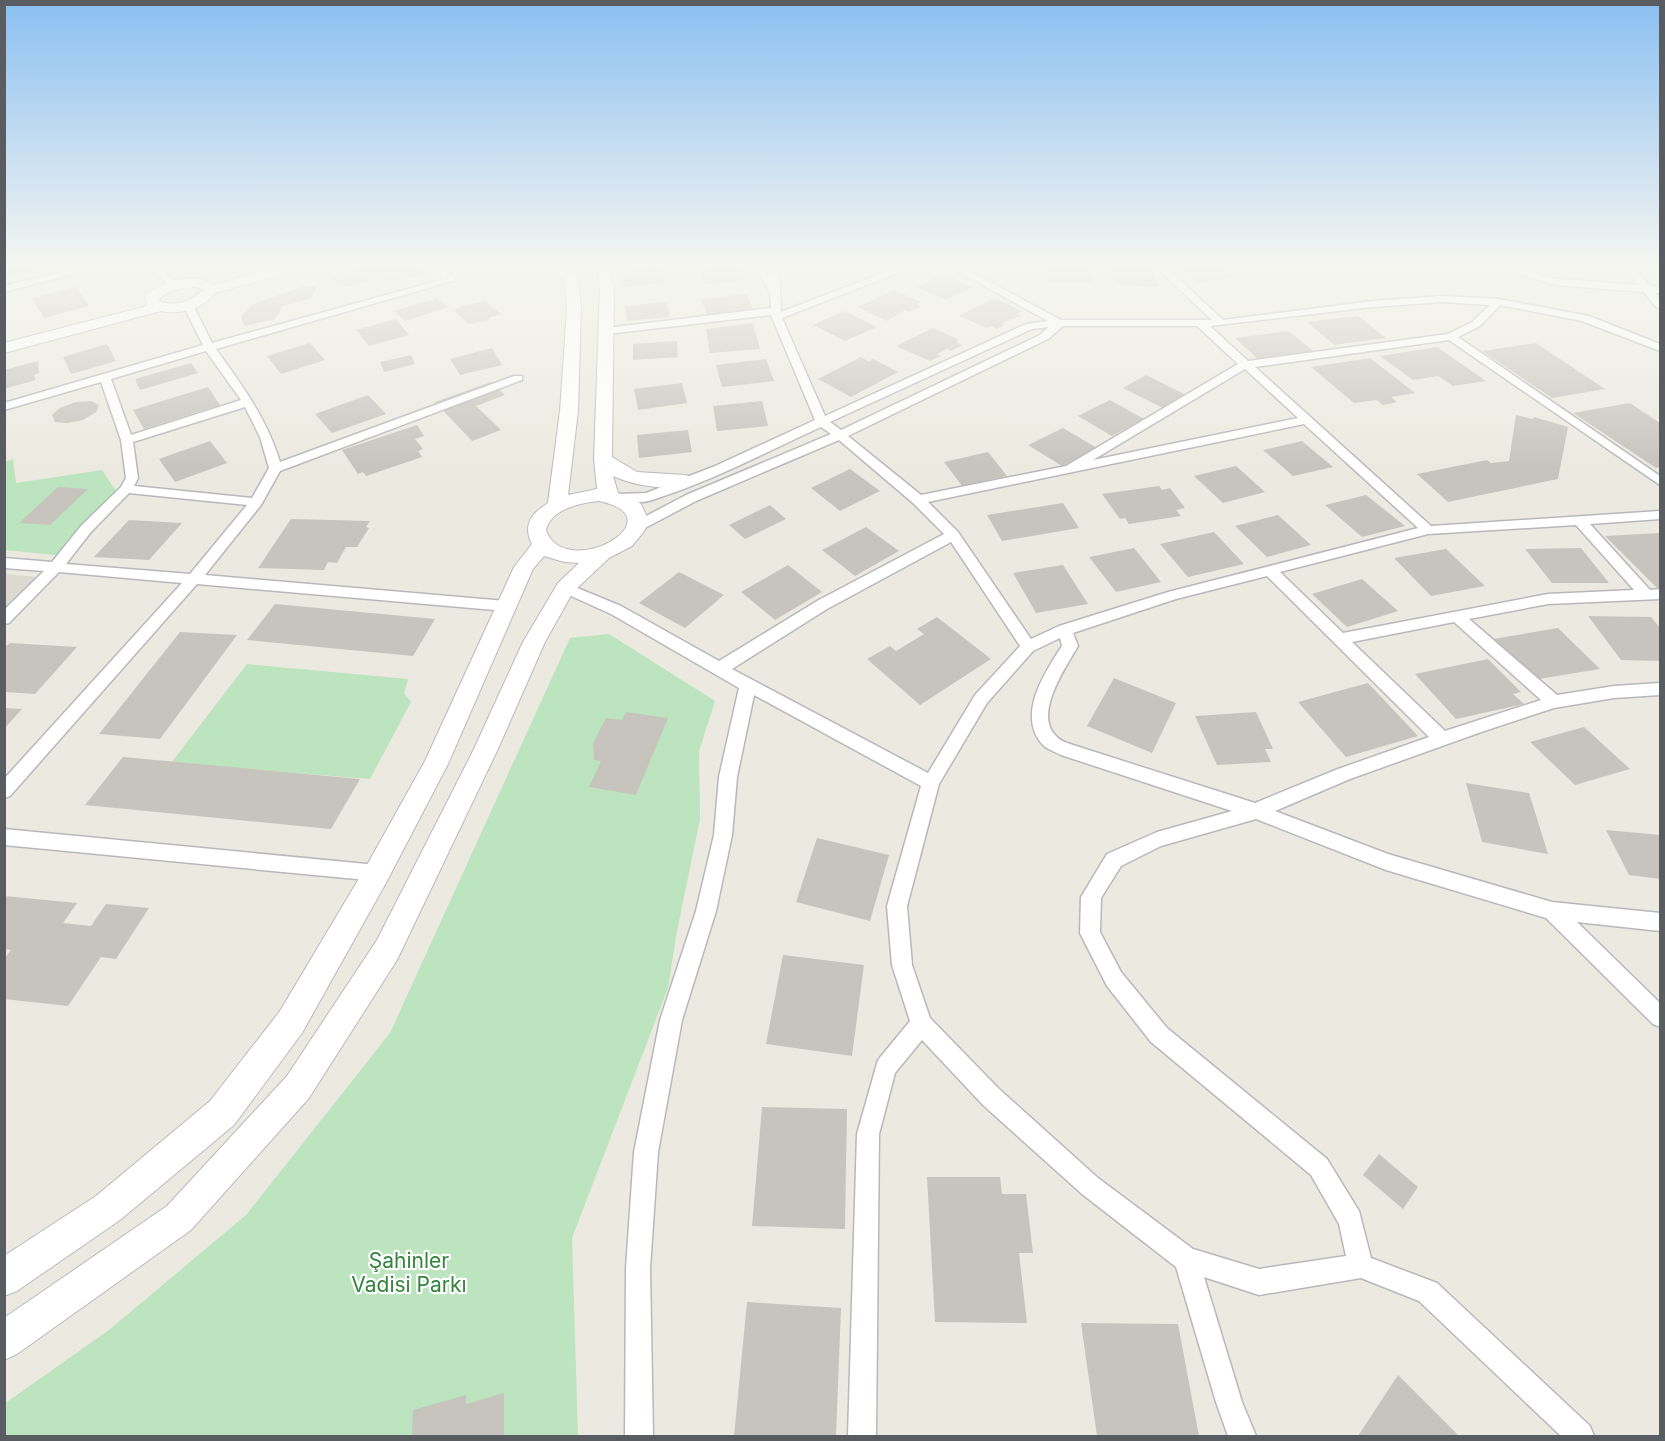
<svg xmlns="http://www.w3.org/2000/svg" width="1665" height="1441" font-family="Inter,sans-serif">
  <rect width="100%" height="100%" fill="#eceae0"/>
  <polygon fill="#dcd9ce" points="5,574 37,577 36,585 5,616"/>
  <g fill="#bce4be">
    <polygon points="13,459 16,483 102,470 120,497 63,556 5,550 5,462"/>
    <polygon points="609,634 715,701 699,751 700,819 677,931 668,988 572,1238 578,1436 5,1436 4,1404 109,1330 246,1215 390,1033 570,638"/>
    <polygon points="247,664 408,679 404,693 411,702 370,779 171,763"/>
  </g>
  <g fill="#c7c4bd">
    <polygon points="5,265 52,265 52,266 5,277"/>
    <polygon points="416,265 427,274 396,281 377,278 348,287 332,280 338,275 363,267"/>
    <polygon points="1048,265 1090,266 1093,283 1049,281"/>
    <polygon points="1177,265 1218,265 1231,276 1229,276 1231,278 1198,283"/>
    <polygon points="661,267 665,283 623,287 620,272"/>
    <polygon points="741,267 746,281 704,284 700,270"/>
    <polygon points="1111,267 1153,269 1158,287 1118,285 1118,282 1113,281"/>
    <polygon points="943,274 973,287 946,300 916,287"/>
    <polygon points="317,286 312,298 283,306 275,319 244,326 241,316 253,304 302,287"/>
    <polygon points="76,287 89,306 44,318 32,298"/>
    <polygon points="894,290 921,302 917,304 921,307 909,312 905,310 887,321 858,307"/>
    <polygon points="746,294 754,311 708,317 701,299"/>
    <polygon points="437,298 449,307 405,321 394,311"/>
    <polygon points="993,298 1022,311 1016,314 1021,316 1002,323 1005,325 997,329 991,326 987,328 959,316"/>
    <polygon points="485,301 501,314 488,318 490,320 469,324 454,310 462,308 460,306"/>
    <polygon points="667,302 670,317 627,321 625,306"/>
    <polygon points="844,311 877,327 845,341 813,325"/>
    <polygon points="1358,316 1386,338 1334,345 1307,322"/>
    <polygon points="396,319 409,335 369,346 356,330"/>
    <polygon points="753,323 760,349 710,353 706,329"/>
    <polygon points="933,328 959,340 956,342 962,345 951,351 947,349 937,354 941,356 930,361 896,346"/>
    <polygon points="1289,331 1313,351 1258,359 1235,338"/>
    <polygon points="677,341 678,357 633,360 633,344"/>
    <polygon points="310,343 325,360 281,374 267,356"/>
    <polygon points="1536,343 1605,389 1552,398 1482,351"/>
    <polygon points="107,344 116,361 71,374 63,357"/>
    <polygon points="1437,347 1486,381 1453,386 1438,376 1413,380 1380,356"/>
    <polygon points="492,348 502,365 460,375 450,359"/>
    <polygon points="411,355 415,364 384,372 380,362"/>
    <polygon points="861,357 869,362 873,359 898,372 851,397 818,379"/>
    <polygon points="1370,358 1415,393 1391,397 1397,402 1383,405 1377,400 1354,403 1311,367"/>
    <polygon points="766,359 774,381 722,387 716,365"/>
    <polygon points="38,361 39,373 34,375 36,380 4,389 4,370"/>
    <polygon points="191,363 198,373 140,390 135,379"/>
    <polygon points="1146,375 1186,395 1163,408 1123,388"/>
    <polygon points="491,382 505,395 476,406 501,430 472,441 435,402"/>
    <polygon points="682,383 687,403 638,410 634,389"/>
    <polygon points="208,387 220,405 144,429 133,410"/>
    <polygon points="368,395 386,414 332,433 315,414"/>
    <polygon points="1110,400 1144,419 1112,436 1078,416"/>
    <polygon points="91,401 99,405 96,412 83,420 67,423 55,422 52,415 60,408 76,402"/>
    <polygon points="762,401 768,426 717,431 713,406"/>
    <polygon points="1630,403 1660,423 1660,467 1656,468 1573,413"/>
    <polygon points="1516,415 1533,419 1534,417 1568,427 1558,479 1448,502 1417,474 1487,460 1491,463 1509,461"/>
    <polygon points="417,425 424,436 415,439 423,449 418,451 422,457 366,476 363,472 358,474 342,450"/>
    <polygon points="1063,428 1097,448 1062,466 1028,445"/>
    <polygon points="688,430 692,452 639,458 637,435"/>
    <polygon points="210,441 227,463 175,482 159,459"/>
    <polygon points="1302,441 1333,467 1293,476 1263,450"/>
    <polygon points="988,452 1007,476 962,486 944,462"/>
    <polygon points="1236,466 1265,492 1223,503 1194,476"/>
    <polygon points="850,469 880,491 840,511 811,488"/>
    <polygon points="1159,486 1162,490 1170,488 1185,508 1176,510 1181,516 1129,524 1125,518 1120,519 1102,494"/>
    <polygon points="58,487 88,489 50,525 19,523"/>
    <polygon points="1366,495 1405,526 1362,537 1325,505"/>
    <polygon points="1063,503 1079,528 1002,541 987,515"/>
    <polygon points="770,505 786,519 745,539 729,525"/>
    <polygon points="1278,515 1311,545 1267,557 1235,526"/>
    <polygon points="291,519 370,521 366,527 369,528 357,547 346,547 337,563 328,562 324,570 258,568"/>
    <polygon points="129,520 182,523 149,560 94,557"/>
    <polygon points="866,527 899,551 855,576 822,550"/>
    <polygon points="1214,532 1244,564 1188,577 1160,544"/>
    <polygon points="1660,533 1660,591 1605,536"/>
    <polygon points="1134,548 1161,582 1116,592 1089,557"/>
    <polygon points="1581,548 1609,583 1552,583 1525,549"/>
    <polygon points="1446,549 1485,586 1431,596 1394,558"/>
    <polygon points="788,565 822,592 775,620 741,592"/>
    <polygon points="1063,565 1088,604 1036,613 1013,573"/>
    <polygon points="679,572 724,595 685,628 639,603"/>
    <polygon points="1362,579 1398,611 1347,627 1312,594"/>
    <polygon points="275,604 435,619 413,656 247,640"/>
    <polygon points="1588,616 1651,617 1660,628 1660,661 1621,660"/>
    <polygon points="937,617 991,659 920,705 867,659 890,646 896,651 924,634 917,629"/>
    <polygon points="1558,628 1600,669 1532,680 1493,639"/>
    <polygon points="180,632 237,635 160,739 99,734"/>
    <polygon points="10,643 77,647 35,694 4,692 4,648"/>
    <polygon points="1488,659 1521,692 1513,694 1524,704 1456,719 1415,674"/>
    <polygon points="1114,678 1176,703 1152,753 1087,726"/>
    <polygon points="1368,683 1418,736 1346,757 1298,702"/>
    <polygon points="4,708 22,709 4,729"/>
    <polygon points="626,712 668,718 636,795 589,787 601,761 594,760 593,743 606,718 622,720"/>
    <polygon points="1256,712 1273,749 1265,749 1271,762 1217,765 1195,716"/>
    <polygon points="1584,727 1630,769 1575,785 1530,742"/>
    <polygon points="123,757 360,779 331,829 85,805"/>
    <polygon points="1466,783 1529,793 1548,854 1482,842"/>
    <polygon points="1606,830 1660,835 1660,879 1629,875"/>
    <polygon points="817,838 889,855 870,921 796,902"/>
    <polygon points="4,896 77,903 63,923 91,926 106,904 149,908 116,959 101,957 68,1006 4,999 4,959 11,950 4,949"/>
    <polygon points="783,955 864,965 852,1056 766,1044"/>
    <polygon points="762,1107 847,1109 845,1229 752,1226"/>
    <polygon points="1379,1154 1418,1187 1403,1209 1363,1175"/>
    <polygon points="927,1177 1000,1177 1002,1194 1026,1194 1033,1253 1019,1253 1027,1323 935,1322"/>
    <polygon points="747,1302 841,1308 836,1436 734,1436"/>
    <polygon points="1081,1323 1178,1324 1199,1436 1097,1436"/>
    <polygon points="1398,1375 1459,1436 1358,1436"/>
    <polygon points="504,1393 504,1436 412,1436 413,1410 466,1395 466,1404"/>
  </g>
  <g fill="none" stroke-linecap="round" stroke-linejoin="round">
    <defs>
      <g id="street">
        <polygon points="90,265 107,265 4,292 4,286"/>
        <polygon points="148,265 159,265 177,284 177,288 171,288"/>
        <path d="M430,265H441L456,280L216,349C242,385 267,419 280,462L514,376H522V380L280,471L261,505L205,575L506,601L513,606L511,610L506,611L197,584L10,796L4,798V779L182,583L59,572L9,623L4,624V610L44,571L4,568V558L52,562L81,526L121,487L126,478L121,440L101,382L4,410V403L203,345L183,305L184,303H192L212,343L444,279ZM206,351L241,400L131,435L111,379ZM245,407L260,437L269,468L252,498L134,486L138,478L133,442ZM129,493L247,505L190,574L66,564L91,532Z"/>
        <path d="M754,265H764L770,276L769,265H779L781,312L904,265H918L782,318L825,416L1026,324L1048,321L946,265H958L1061,320H1212L1153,265H1164L1223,320L1373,301L1442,296L1498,299L1589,316L1660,344V351L1582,321L1500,305L1480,326L1458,337L1660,476V485L1449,340L1255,367L1431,526L1660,511V519L1590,524L1650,590L1660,589V599L1548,604L1469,619L1557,695L1614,686L1660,683V695L1614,698L1554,708L1484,731L1350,779L1275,811L1388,854L1552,902L1660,913V931L1577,922L1660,1003V1027L1653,1024L1546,918L1386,870L1256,819L1161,846L1121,866L1101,898L1100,932L1121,972L1167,1028L1327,1159L1359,1211L1371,1258L1437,1283L1590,1426L1594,1436H1561L1419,1301L1361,1278L1259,1295L1204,1277L1242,1402L1256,1436H1228L1216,1402L1176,1267L1082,1194L983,1105L922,1040L895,1073L879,1134L876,1436H848L857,1134L878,1060L910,1021L892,965L887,906L921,786L754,695L737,777L732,835L716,911L682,1020L658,1152L650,1268L653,1436H625L626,1268L634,1152L660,1020L696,911L714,835L719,777L739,688L611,614L560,591L558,588L565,583L570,585L621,606L719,661L817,601L944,534L913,503L839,440L696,501L643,529H633L631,526L633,523L686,495L831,434L821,427C766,452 710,482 652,500C643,503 619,505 612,498L619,494L646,493L715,466L815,420L771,315L607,334L602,331L607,328L771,308L770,293ZM1442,302L1490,305L1472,322L1448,334L1248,361L1210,326L1373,307ZM1063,326H1197L1238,364L1066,466L921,495L848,436L1048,339ZM1049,327L1040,335L841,430L830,422L1032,329ZM1245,369L1298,418L1093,460ZM1304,424L1418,528L1168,592L1059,626L1031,639L958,532L928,502ZM1576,525L1634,590L1548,594L1343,633L1280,572L1428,534ZM951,542L1020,646L975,695L928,773L732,669L827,609ZM1267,576L1429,737L1338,769L1255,803L1073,745C1067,743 1060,741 1056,736C1033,714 1066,667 1078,646L1073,633L1176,599ZM1454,622L1541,700L1445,731L1352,642ZM1060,638L1062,646C1045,672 1015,717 1044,746C1049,750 1056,752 1061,755L1232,811L1157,832L1107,854L1081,897L1080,933L1083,939L1107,986L1151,1042L1311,1175L1339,1224L1346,1256L1259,1269L1193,1249L1098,1178L999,1089L930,1018L912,965L907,906L939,784L987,703L1033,651Z"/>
        <polygon points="1490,265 1506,265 1556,279 1639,285 1622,265 1632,265 1650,286 1660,287 1660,293 1655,293 1660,299 1660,308 1656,307 1644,292 1555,285"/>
        <polygon points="4,829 377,865 384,867 386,873 384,879 377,881 4,845"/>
      </g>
      <g id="secondary">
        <path d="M285,265H308L306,268L215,293C203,309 180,315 161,311L4,353V343L147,306L145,297L147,294C162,282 196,271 213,285ZM196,287L203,290C192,302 175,307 159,301C165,289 183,288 196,287Z"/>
        <path d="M551,265H566L578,278L581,308L578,411L568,495L597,489L594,459L600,287L595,265H609L614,287L612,457L637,472L685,475L692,477L694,481L692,485C668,491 635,486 613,476L618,493L628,496L641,504L648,519L645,530L632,546L609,558L573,592L545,642L497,751L397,960L309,1098L191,1230L17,1354L4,1360V1318L167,1206L287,1076L377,940L473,751L523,642L558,583L579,563L564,562L544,556L533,569L448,764L387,881L302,1033L234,1125L120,1220L17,1291L4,1296V1256L96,1196L210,1101L280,1011L367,865L425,761L514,567L532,544C522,525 532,513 548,503L560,411L567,308L564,279ZM599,501C680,518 565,583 546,530C551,509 580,503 599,501Z"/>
      </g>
    </defs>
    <use href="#street" stroke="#b6b8bd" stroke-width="3"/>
    <use href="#secondary" stroke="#b6b9bf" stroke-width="2"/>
    <use href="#street" fill="#fff" fill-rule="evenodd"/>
    <use href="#secondary" fill="#fff" fill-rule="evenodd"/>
  </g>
  <linearGradient id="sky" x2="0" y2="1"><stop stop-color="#8abff1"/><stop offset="0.57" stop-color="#f6f6f1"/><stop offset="1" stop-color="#f6f6f1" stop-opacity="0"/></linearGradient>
  <rect width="1665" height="467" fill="url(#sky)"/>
  <g text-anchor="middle" stroke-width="4.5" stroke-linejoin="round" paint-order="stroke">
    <g font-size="21" fill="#35843d" stroke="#fff">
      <text x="409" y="1268">Şahinler<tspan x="409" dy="24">Vadisi Parkı</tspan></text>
    </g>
  </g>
  <rect width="1665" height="1441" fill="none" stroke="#595c61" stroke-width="12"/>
</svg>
